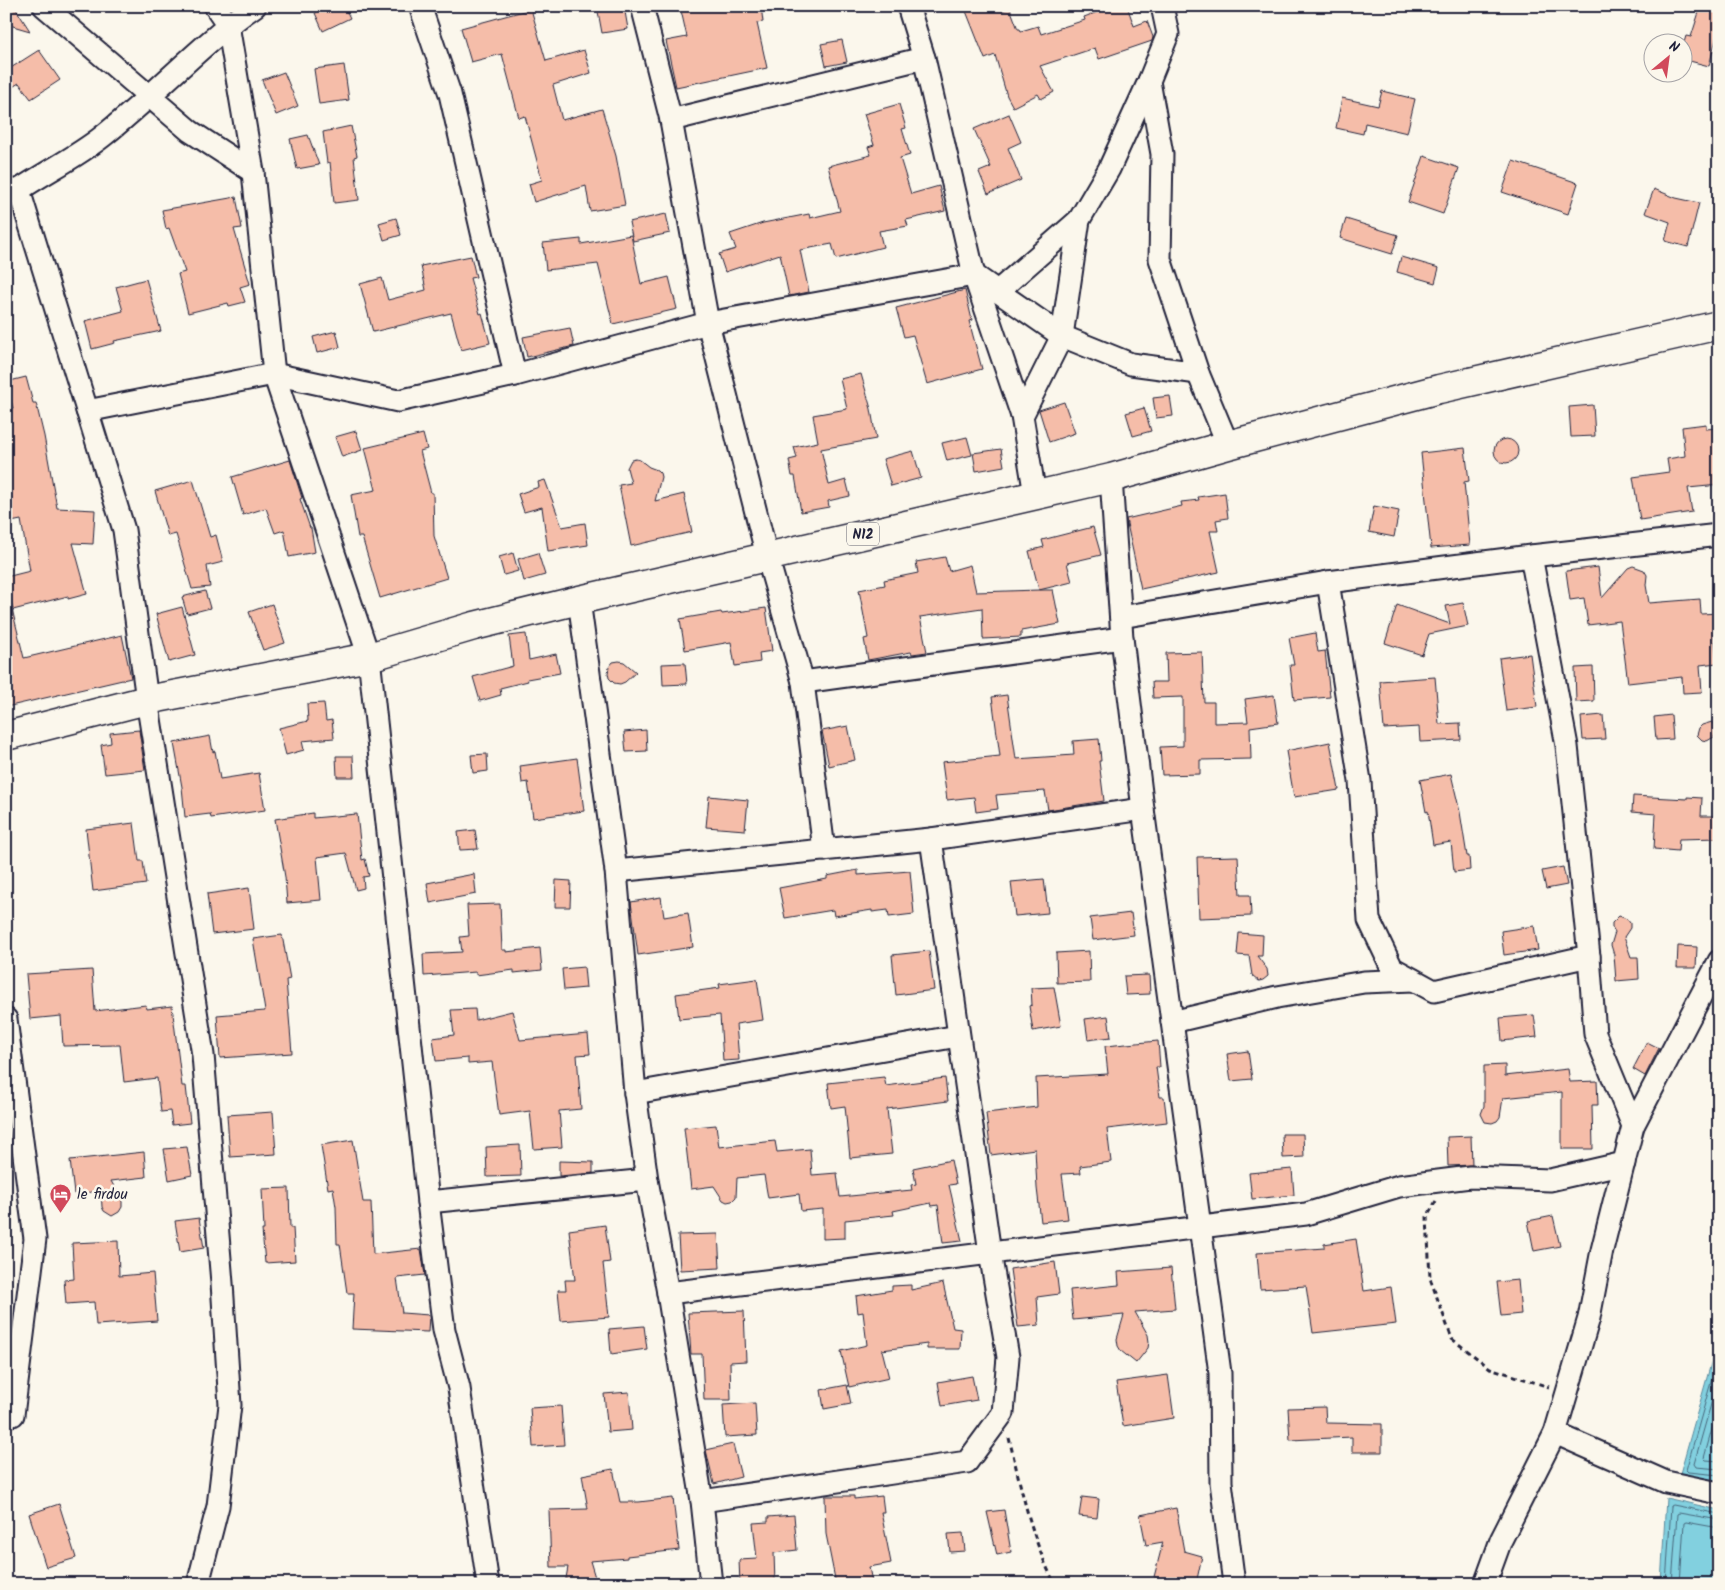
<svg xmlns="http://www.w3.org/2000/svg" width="1725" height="1590" font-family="Kalam,sans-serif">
  <rect width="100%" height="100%" fill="#fbf7ec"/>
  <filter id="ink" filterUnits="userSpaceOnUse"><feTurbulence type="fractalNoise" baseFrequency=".02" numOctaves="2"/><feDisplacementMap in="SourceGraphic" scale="10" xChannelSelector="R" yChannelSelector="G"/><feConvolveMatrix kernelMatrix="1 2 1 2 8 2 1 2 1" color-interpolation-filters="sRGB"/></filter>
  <g filter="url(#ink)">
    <g fill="#82d0df" stroke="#5c8a9d">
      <polygon points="1719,1335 1719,1480 1679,1477"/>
      <polygon points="1666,1498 1719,1510 1719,1584 1661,1584"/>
    </g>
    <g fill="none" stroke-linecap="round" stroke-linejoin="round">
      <g stroke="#48687d" stroke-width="1">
        <polyline points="1719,1354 1686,1470 1688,1472 1719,1475"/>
        <polyline points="1719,1376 1694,1464 1696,1467 1719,1469"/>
        <polyline points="1719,1404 1704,1458 1706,1460 1719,1461"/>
        <polyline points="1666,1584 1671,1506 1673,1505 1719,1514"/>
        <polyline points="1672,1584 1677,1514 1679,1513 1719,1520"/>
        <polyline points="1680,1584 1684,1523 1686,1522 1719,1528"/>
      </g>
    </g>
    <g fill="#f5bda9" stroke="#22223b">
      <polygon points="6,6 14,6 30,31 6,24"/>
      <polygon points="329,6 344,6 350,18 323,31 315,13"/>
      <polygon points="597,6 624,6 628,29 602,33"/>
      <polygon points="680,6 761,6 763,22 757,23 767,68 676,87 666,41 687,37"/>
      <polygon points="964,6 1000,6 1002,11 1010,8 1018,29 1020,29 1021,31 1038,26 1041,34 1085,20 1084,17 1114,6 1127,6 1134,26 1147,21 1153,37 1152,41 1099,59 1095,48 1040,66 1054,92 1041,99 1038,94 1013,107 1007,96 995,55 985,59"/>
      <polygon points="1701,6 1719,12 1719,27 1709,66 1682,59 1682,49 1686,36 1691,37"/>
      <polygon points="531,9 546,61 584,50 591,73 553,85 562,120 602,109 616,156 625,205 590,211 586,186 534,202 529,184 542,180 525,116 519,118 502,54 471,62 461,28"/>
      <polygon points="842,40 847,62 826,66 821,44"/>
      <polygon points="39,50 60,80 31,99 19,83 6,91 6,71"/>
      <polygon points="344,65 349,100 319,104 314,69"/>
      <polygon points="284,72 298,106 276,115 262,80"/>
      <polygon points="1382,91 1415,99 1407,133 1365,123 1363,134 1336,128 1342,98 1378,106"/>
      <polygon points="899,104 906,128 902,129 910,155 900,158 911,194 939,186 945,211 906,220 908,226 879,231 883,247 836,259 832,244 800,250 809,292 789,296 780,254 725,272 719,254 736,249 730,234 763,223 809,214 810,218 840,211 828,166 871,155 868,147 874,145 864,114"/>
      <polygon points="1009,114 1021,142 1008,148 1021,180 988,194 979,172 991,167 974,129"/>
      <polygon points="351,126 357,156 354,157 359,200 334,203 330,162 327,163 323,132"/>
      <polygon points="308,135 319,165 297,169 290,139"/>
      <polygon points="1424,156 1459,168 1443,214 1408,202"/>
      <polygon points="1513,161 1578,183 1568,214 1502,192"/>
      <polygon points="1654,189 1676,198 1699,203 1688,247 1665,241 1670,222 1645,213"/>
      <polygon points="236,197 242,228 234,229 250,284 240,287 245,302 229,306 228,303 188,313 178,274 185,272 169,228 166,229 162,210"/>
      <polygon points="666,214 670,233 633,241 629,222"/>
      <polygon points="396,218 401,235 384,240 379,223"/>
      <polygon points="1346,219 1398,235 1392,254 1340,238"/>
      <polygon points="631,235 641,284 669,277 677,309 613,324 598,264 546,270 543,243 581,239 581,244"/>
      <polygon points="471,256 476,277 470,278 480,314 482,313 490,343 461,350 451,313 373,332 360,284 382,278 388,300 426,290 421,266"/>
      <polygon points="1401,257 1439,268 1435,283 1397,272"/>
      <polygon points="146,279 161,331 114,341 115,343 92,349 85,321 123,311 116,287"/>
      <polygon points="965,290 972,320 969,321 982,369 927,384 913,335 904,337 896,308"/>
      <polygon points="570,328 574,346 527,357 523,337"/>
      <polygon points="336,331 340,347 317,353 313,337"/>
      <polygon points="861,374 871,409 876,439 821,449 829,485 846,480 850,496 828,501 829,507 801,512 795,476 792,476 789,460 797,458 794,447 818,442 813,415 847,409 840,379"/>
      <polygon points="26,377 33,403 36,403 44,436 57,508 95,510 93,544 73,543 87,594 68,599 68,596 13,610 6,577 30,571 21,520 6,523 6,410 13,408 6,382"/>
      <polygon points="1170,396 1173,416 1156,418 1153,398"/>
      <polygon points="1064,402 1075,433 1049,442 1039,410"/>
      <polygon points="1593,405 1595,436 1571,437 1569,407"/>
      <polygon points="1144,408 1151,431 1133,436 1126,413"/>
      <polygon points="1706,424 1706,429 1719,428 1719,485 1688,488 1692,512 1640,520 1633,477 1669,472 1667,459 1685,456 1682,427"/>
      <polygon points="356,431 362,450 342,457 335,437"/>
      <polygon points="423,434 427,449 420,451 431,493 433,493 434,536 447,578 380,598 362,537 358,537 351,495 376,490 365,448"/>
      <polygon points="967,437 972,455 947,461 942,443"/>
      <circle cx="1506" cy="451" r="12"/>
      <polygon points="1465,448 1469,481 1464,482 1470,545 1431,548 1421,453"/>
      <polygon points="1001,449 1004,466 976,471 973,453"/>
      <polygon points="913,451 921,478 891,486 883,459"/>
      <polygon points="636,459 640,460 649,467 657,470 660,473 661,477 655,501 684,494 692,532 631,546 619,485 631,483 627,468 631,460"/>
      <polygon points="290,460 302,498 300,499 310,528 311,528 315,552 289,557 284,530 275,533 266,508 243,515 232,477"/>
      <polygon points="193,480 210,537 216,535 223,562 207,566 210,587 192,589 176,534 168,536 155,491"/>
      <polygon points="545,480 562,527 585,523 588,545 548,551 542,507 524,512 518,494 539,487 538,482"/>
      <polygon points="1225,493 1228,518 1216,520 1218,531 1210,531 1219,572 1141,589 1126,519 1182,506 1181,502 1199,500 1198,497"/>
      <polygon points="1374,506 1399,511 1394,537 1369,532"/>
      <polygon points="1093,527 1101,555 1067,563 1072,582 1039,590 1053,590 1060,624 1021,631 1021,637 983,639 982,608 920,617 927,652 912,654 911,652 868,660 864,639 868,638 859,590 885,585 884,580 918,573 916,562 945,557 949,571 970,565 976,592 1039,590 1029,551 1044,547 1042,540"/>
      <polygon points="513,553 518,571 504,575 499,557"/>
      <polygon points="538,553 545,575 524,581 518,559"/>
      <polygon points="1633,566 1644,570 1647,575 1646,585 1649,603 1700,599 1701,614 1719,613 1719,634 1714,634 1717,663 1700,665 1702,692 1683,693 1682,677 1628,683 1620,621 1588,625 1584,598 1570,600 1566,571 1598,567 1602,598 1628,568"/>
      <polygon points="205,591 210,608 187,614 182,597"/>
      <polygon points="1463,603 1468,626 1429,634 1422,655 1385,643 1397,605 1450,624 1446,606"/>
      <polygon points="272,604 285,643 263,650 249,612"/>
      <polygon points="182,607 195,655 169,662 156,614"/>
      <polygon points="766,608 772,651 759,653 760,662 735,666 731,642 685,650 680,619 721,612 722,614"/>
      <polygon points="12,609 24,658 122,635 131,678 6,707 6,610"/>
      <polygon points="1315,633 1318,652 1325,651 1330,697 1294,700 1290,665 1294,665 1289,638"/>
      <polygon points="526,634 529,660 556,654 560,673 527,679 528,681 500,688 501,695 480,701 473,677 513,666 509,636"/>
      <polygon points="1202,652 1204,702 1214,702 1214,723 1248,722 1245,699 1274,695 1278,723 1250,727 1251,759 1200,760 1200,774 1162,775 1160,747 1183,746 1183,697 1153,698 1152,682 1167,682 1166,653"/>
      <polygon points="1530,654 1537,707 1506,711 1499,658"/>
      <polygon points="619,661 624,662 636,672 625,682 620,684 614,683 609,678 608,673 609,667 613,662"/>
      <polygon points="685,663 687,684 663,685 662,664"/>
      <polygon points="1593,667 1594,701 1576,702 1575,668"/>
      <polygon points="1435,677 1439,724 1460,723 1461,740 1420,742 1419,727 1384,729 1380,681"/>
      <polygon points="1007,695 1016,759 1074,755 1073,741 1099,739 1101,761 1099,761 1104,801 1048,810 1045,791 996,795 998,809 976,812 974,797 947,800 942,762 1000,756 992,697"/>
      <polygon points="324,703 326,721 332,720 334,738 302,741 304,750 286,755 279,728 308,721 307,704"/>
      <polygon points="1603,715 1605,739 1583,740 1581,717"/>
      <polygon points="1671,715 1673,739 1656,740 1654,717"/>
      <polygon points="1712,722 1716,732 1714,737 1707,741 1702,740 1697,735 1699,728 1702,725"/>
      <polygon points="848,726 855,760 829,766 822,731"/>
      <polygon points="139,730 145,770 105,774 101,745 111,743 110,733"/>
      <polygon points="646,730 647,751 626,752 624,732"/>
      <polygon points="210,736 213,752 215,751 220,779 259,773 265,810 211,818 210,814 185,817 182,787 174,743"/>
      <polygon points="1330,742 1339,790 1294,797 1286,751"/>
      <polygon points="487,754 488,771 473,773 471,755"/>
      <polygon points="336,756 353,756 354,777 337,777"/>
      <polygon points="577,758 584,811 533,818 528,782 522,783 520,766"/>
      <polygon points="1451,774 1460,812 1467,856 1469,856 1470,870 1454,872 1451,842 1433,845 1428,811 1426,812 1420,780"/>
      <polygon points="709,796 748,800 745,830 706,827"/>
      <polygon points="1633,796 1687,799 1687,797 1702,798 1701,816 1719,816 1719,838 1679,839 1678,851 1654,849 1656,814 1632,812"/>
      <polygon points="313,813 313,818 357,814 362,860 365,859 369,876 363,877 364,888 356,890 346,853 317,857 321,900 287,903 285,877 275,819"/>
      <polygon points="134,823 139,861 143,861 146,884 93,891 86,829"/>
      <polygon points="475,830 478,849 460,850 458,832"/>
      <polygon points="1238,856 1240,895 1250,895 1251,916 1199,918 1197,857"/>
      <polygon points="1563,867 1567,885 1546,889 1542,871"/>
      <polygon points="858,870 858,875 910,871 914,914 889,917 888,910 872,912 872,910 834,916 833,910 785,918 779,888 827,879 827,876"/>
      <polygon points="474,874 476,894 430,903 427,883"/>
      <polygon points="1044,879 1048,913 1015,916 1011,882"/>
      <polygon points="556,880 571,881 570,907 555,907"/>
      <polygon points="249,888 254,929 212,934 207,894"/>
      <polygon points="661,897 664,917 688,913 693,947 638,955 631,902"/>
      <polygon points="500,904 502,950 506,950 506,952 540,948 542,970 514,973 514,970 476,975 476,972 424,976 423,954 462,952 460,937 469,936 467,905"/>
      <polygon points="1131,913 1134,935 1093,940 1090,918"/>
      <polygon points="1619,916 1627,919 1630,923 1630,928 1624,937 1631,957 1638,957 1639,979 1616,981 1614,955 1611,945 1615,932 1612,927 1612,923"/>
      <polygon points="1534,926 1538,950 1504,955 1501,931"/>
      <polygon points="1239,933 1263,935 1262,956 1257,956 1267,969 1268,976 1263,980 1259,981 1252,975 1249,956 1237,955"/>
      <polygon points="282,935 290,979 286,980 292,1053 220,1058 217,1015 265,1011 253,939"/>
      <polygon points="1678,946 1697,947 1696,968 1677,968"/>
      <polygon points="929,951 934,990 896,995 892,955"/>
      <polygon points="1089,951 1090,982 1057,983 1056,953"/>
      <polygon points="584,967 586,988 564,990 562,969"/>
      <polygon points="92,970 95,1011 146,1005 147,1009 172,1006 182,1086 186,1086 190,1123 172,1125 170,1111 161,1112 157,1078 124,1082 120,1045 63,1046 61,1016 30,1019 26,974"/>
      <polygon points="1149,975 1150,994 1126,995 1124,976"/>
      <polygon points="757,979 763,1020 736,1024 739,1060 723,1061 720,1015 679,1019 676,994 720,988 719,984"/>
      <polygon points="1054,987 1061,1026 1033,1031 1029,1006 1032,1005 1031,988"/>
      <polygon points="475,1009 476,1020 512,1011 520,1040 588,1034 590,1054 577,1055 581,1109 559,1111 562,1147 534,1149 530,1111 499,1115 492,1062 468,1064 468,1058 436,1061 433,1038 454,1035 451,1010"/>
      <polygon points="1534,1015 1537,1037 1502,1041 1500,1018"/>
      <polygon points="1108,1016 1111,1037 1088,1040 1085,1019"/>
      <polygon points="1158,1041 1160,1067 1156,1067 1160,1097 1164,1097 1167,1122 1107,1129 1111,1162 1080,1166 1081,1173 1062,1174 1068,1219 1041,1222 1037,1188 1035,1149 991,1155 986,1113 1037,1107 1036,1078 1108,1074 1105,1046"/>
      <polygon points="1647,1042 1659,1048 1645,1076 1633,1069"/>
      <polygon points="1248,1051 1252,1079 1231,1081 1227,1054"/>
      <polygon points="1505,1065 1505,1076 1568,1069 1570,1082 1597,1081 1598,1105 1592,1105 1593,1149 1562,1149 1562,1092 1503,1098 1500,1117 1497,1121 1492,1123 1485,1122 1481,1114 1484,1106 1484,1066"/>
      <polygon points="884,1077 886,1086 945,1078 948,1101 887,1109 892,1154 850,1158 845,1106 831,1108 828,1083"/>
      <polygon points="273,1112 276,1154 230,1157 227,1115"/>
      <polygon points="716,1125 719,1147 775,1141 777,1152 810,1149 812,1175 837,1173 840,1197 912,1190 911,1185 916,1184 913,1168 951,1160 956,1184 949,1185 962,1241 943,1243 938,1205 932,1206 931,1203 893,1211 894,1215 845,1220 845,1238 823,1239 823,1209 801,1211 799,1194 768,1198 764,1175 737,1178 736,1197 732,1201 727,1202 723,1200 714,1186 691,1189 684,1128"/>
      <polygon points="1282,1134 1303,1134 1304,1157 1283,1158"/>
      <polygon points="1471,1136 1472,1165 1448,1166 1447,1137"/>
      <polygon points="353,1140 363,1202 371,1202 373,1254 421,1249 425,1275 397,1278 402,1313 429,1315 428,1332 352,1329 354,1293 347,1293 340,1244 337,1244 336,1207 333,1188 328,1189 321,1145"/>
      <polygon points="520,1145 521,1176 487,1177 486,1147"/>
      <polygon points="187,1147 192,1175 169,1180 164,1149"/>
      <polygon points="144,1152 146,1177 111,1181 122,1201 122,1207 119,1212 112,1216 104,1211 102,1207 101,1191 74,1194 70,1160"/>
      <polygon points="559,1161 593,1162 593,1173 559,1176"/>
      <polygon points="1292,1169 1294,1195 1252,1199 1249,1173"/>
      <polygon points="289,1188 290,1228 293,1228 295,1261 265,1263 262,1230 264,1230 262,1189"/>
      <polygon points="1553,1216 1560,1246 1534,1251 1528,1221"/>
      <polygon points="199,1218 204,1248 180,1252 175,1221"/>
      <polygon points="605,1225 610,1262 603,1263 609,1317 561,1321 558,1290 566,1290 565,1280 575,1280 569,1230"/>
      <polygon points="718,1234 720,1268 680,1270 678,1235"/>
      <polygon points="1356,1239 1364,1291 1391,1287 1396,1324 1313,1333 1306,1286 1260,1289 1257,1253 1324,1248 1324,1244"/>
      <polygon points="118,1241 119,1276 153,1273 157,1321 96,1325 94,1302 66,1304 64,1280 74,1279 72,1243"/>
      <polygon points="1055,1262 1059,1294 1037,1297 1039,1325 1018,1327 1010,1269"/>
      <polygon points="1171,1268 1175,1309 1135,1312 1148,1335 1149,1342 1148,1348 1136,1363 1121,1351 1118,1346 1117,1339 1124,1315 1073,1320 1070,1290 1119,1285 1118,1272"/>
      <polygon points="1518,1280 1521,1314 1501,1316 1497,1282"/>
      <polygon points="943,1283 953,1328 961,1329 960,1349 927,1349 927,1344 882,1350 889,1378 849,1387 841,1351 867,1345 863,1312 858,1313 856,1296 892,1290 892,1286 911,1285 911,1290"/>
      <polygon points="744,1311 746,1361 730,1362 731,1400 704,1400 702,1354 691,1354 688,1313"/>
      <polygon points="644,1326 647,1349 611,1354 609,1329"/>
      <polygon points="1168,1375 1174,1418 1123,1426 1116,1382"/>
      <polygon points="972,1376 977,1400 942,1406 938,1382"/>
      <polygon points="847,1385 851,1404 824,1409 821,1390"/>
      <polygon points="629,1392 632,1430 608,1432 604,1394"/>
      <polygon points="755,1403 757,1435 725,1437 723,1405"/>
      <polygon points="561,1406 564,1445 533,1447 530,1408"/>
      <polygon points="1325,1407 1326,1423 1382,1424 1382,1452 1352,1452 1352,1437 1290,1440 1288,1408"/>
      <polygon points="733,1444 741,1477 714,1484 706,1450"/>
      <polygon points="613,1469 620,1502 639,1502 673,1498 679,1550 627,1556 627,1558 590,1561 597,1584 565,1584 568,1567 551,1567 549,1510 588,1509 582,1475"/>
      <polygon points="825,1496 854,1496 854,1499 882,1496 884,1512 881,1512 891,1563 869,1567 872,1582 862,1584 836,1584 826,1534"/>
      <polygon points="1082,1497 1099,1499 1097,1518 1079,1516"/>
      <polygon points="59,1504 76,1558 46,1567 29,1514"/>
      <polygon points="1176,1508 1184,1551 1202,1556 1196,1584 1182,1584 1154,1577 1163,1542 1146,1545 1140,1515"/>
      <polygon points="1004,1510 1011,1552 997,1555 987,1512"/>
      <polygon points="794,1515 797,1550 774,1553 775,1584 740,1584 739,1560 757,1559 753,1523 768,1522 768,1517"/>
      <polygon points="963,1533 965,1551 950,1552 948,1534"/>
    </g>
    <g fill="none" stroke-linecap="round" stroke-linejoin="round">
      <defs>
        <g id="street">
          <polyline points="44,6 190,131 253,172"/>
          <polyline points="215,6 228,25 253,172 274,374 369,657 428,1202 444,1330 459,1388 488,1584"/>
          <polyline points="420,6 450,94 515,375"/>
          <polyline points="642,6 671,120 708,323 767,556 803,682 824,850"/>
          <polyline points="908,6 924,58 974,275 1022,416 1035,495"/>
          <polyline points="1162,6 1168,34 1149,81 1162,154 1160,259 1198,373 1228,445"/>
          <polyline points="671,120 924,58"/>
          <path d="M6,190H19C46,172 78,156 103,136C155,95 200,44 255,6"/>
          <polyline points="19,190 124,530 147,700 203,1055 222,1283 230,1405 218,1506 198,1584"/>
          <polyline points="998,291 1079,220 1109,169 1149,81"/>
          <polyline points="87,411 274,374 398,401 515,375 708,323 974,275 1062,336 1131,364 1198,373"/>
          <polyline points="1022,416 1062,336 1079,220"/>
          <polyline points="1111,478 1122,638 1143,809 1220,1373 1221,1482 1234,1584"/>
          <polyline points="1531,556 1567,746 1589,956 1595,1034 1633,1126"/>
          <polyline points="1328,582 1360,781 1369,920 1392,968 1434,991 1589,956"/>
          <polyline points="579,600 616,871 635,1093 647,1180 668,1293 702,1501 711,1584"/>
          <polyline points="1121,617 1328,582 1531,556 1719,535"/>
          <polyline points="803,682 1122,638"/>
          <polyline points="616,871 931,839 1143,809"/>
          <polyline points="6,1019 35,1239 13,1415"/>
          <polyline points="1172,1022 1277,997 1364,982 1413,980"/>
          <polyline points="635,1093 958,1036"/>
          <polyline points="428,1202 647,1180"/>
          <polyline points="668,1293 1306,1214 1399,1186 1470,1177 1550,1180 1624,1163"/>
          <polyline points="1555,1433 1666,1482 1719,1493"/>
          <polyline points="702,1501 967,1462 1003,1413 1008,1357 990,1253 931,839"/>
          <polyline points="1485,1584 1501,1540 1555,1433 1589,1318 1602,1250 1633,1126 1719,961"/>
        </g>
        <polyline id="primary" points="6,736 147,700 369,657 474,626 579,600 1111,478 1228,445 1439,389 1719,325"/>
      </defs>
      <use href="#street" stroke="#22223b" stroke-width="25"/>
      <use href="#primary" stroke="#22223b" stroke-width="31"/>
      <g stroke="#22223b" stroke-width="3" stroke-dasharray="5 4" stroke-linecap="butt">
        <polyline points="1436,1201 1427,1217 1430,1278 1452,1339 1490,1368 1549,1387"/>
        <path d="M1009,1438C1021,1487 1031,1539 1055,1584"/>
      </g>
      <use href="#street" stroke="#fbf7ec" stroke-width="21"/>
      <use href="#primary" stroke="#fbf7ec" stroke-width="28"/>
    </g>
  </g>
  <defs>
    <symbol id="hotel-pin" viewBox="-11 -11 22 30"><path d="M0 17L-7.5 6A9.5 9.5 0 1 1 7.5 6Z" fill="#d1495b" stroke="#fbf7ec"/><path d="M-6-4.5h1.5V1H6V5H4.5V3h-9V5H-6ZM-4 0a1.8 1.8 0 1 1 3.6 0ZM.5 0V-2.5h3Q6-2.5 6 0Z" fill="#fff"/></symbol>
  </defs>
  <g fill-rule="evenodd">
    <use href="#hotel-pin" x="48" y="1182" width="25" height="34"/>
  </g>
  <g text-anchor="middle" stroke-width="5" stroke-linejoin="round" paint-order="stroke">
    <rect fill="#fbf7ec" stroke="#636270" stroke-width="1" x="847" y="522.5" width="32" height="23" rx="4"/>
    <g font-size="14" font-weight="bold" fill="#22223b">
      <text x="863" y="539">N12</text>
    </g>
    <g font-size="15" fill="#22223b" stroke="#fbf7ec" text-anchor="start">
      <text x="77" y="1199">le firdou</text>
    </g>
  </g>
  <rect width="1725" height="1590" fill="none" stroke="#fbf7ec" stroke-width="25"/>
  <rect x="12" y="12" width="1700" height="1565" fill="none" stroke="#22223b" stroke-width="2" filter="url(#ink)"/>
  <g transform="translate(1668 58) rotate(29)"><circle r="24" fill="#fbf7ec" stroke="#a4a2a5"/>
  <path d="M0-4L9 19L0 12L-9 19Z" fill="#d1495b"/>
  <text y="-8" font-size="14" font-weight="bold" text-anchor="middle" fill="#22223b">N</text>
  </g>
</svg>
